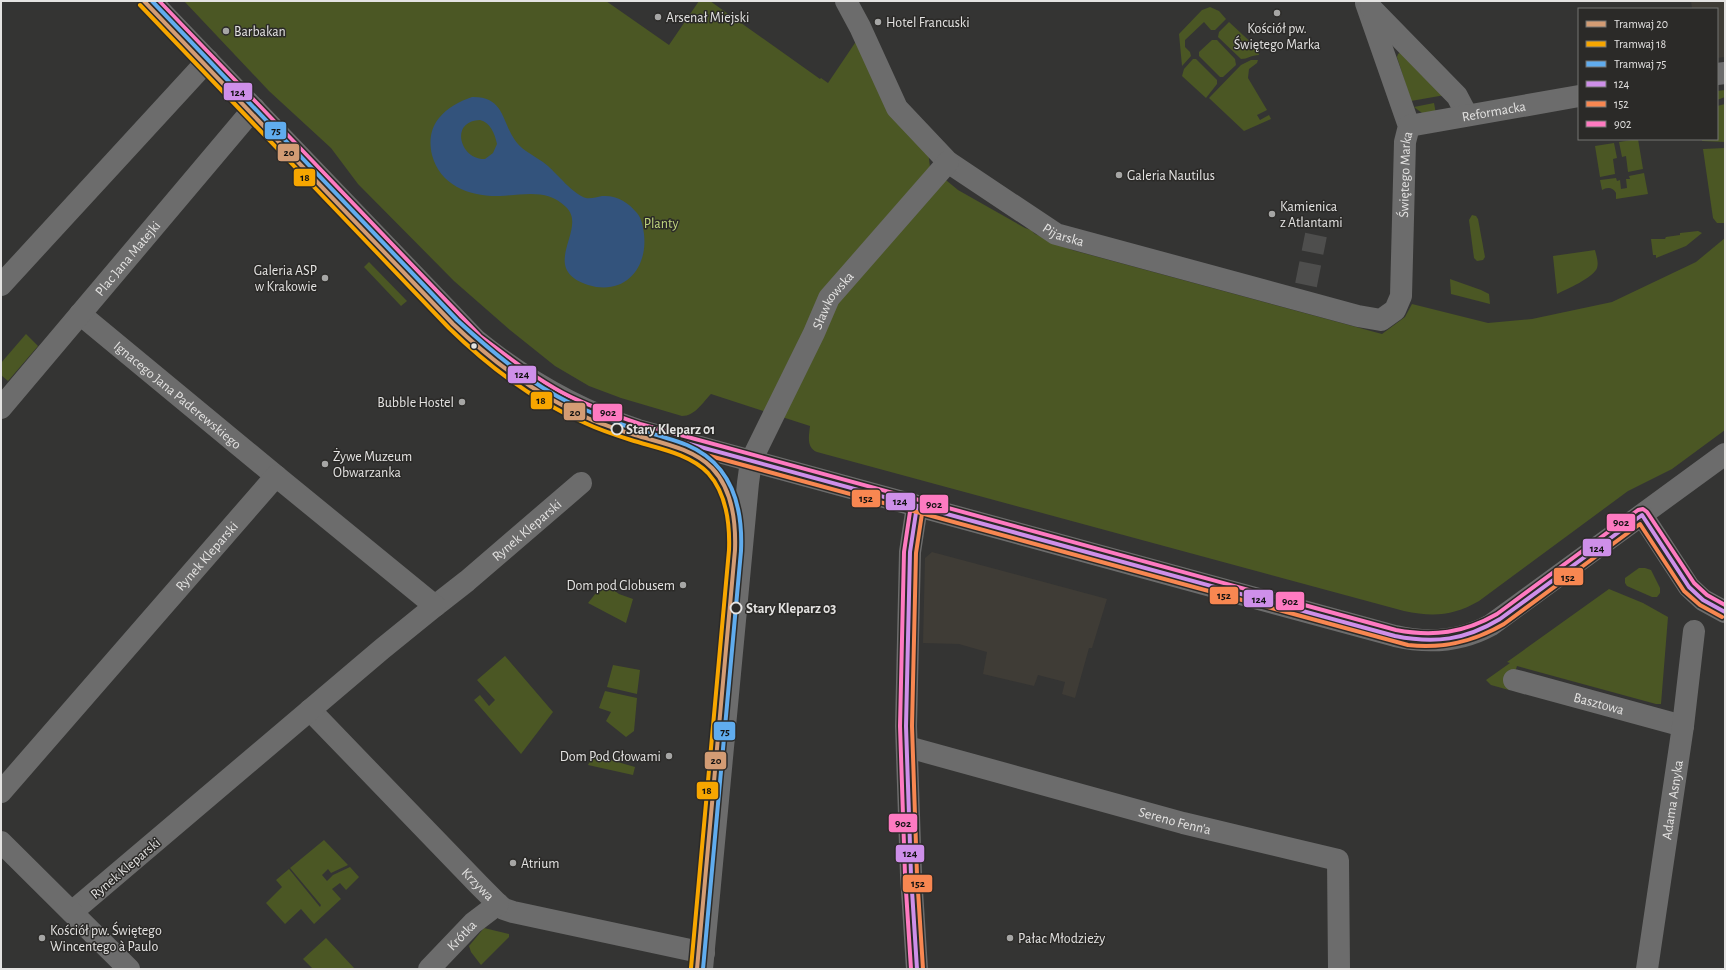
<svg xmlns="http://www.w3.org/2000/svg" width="1726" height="970" font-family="'Alegreya Sans',sans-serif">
  <rect width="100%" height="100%" fill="#343433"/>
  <g fill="#3f3c36">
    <polygon points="1691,1 1725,1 1725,57 1717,58 1717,9 1692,9"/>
    <polygon points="932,552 1107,599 1092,648 1089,648 1075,698 1062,694 1065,682 1038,675 1034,686 983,674 987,652 959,644 923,643 925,558"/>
  </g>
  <g fill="#4b5724">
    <path d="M184,1H606L669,45L699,1H710L820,79L821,78L828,83L859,37L928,151L930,167L958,190L1025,228L1031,230L1035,234L1072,250L1382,334L1405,317L1412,304L1488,323L1532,319L1612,302L1696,262L1725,238V430L1672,469L1628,491L1479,601C1453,616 1433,617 1404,611L817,452C806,447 809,436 810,426L711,394C703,402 695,416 682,416L621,398L589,386L555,366L510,330L454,281L358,184L331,148L269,91Z"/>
    <polygon points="1210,7 1219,11 1226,19 1215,30 1211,30 1204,22 1185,40 1185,47 1190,52 1191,56 1182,66 1179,34 1202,10"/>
    <path d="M1229,22L1257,48L1259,55C1251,55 1248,59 1241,59L1218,37L1219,32Z"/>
    <polygon points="1212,40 1217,40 1235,59 1236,65 1223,77 1220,77 1199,56 1199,52"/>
    <polygon points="1401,52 1445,95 1411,101 1397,57 1398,54"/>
    <polygon points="1193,59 1196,59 1217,80 1217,84 1206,98 1182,76 1184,69"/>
    <polygon points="1251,60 1258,60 1257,63 1249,69 1248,78 1267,110 1257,115 1260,120 1269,115 1271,119 1244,131 1209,98 1241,65"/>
    <polygon points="1725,90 1725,97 1717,100 1717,91"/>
    <polygon points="1434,103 1436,114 1422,113 1414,107"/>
    <polygon points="1725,104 1725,142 1702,141 1702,139 1717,139 1717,106"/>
    <polygon points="1638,139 1643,169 1628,172 1626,156 1622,157 1619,142"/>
    <polygon points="1614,143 1617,158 1613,159 1615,174 1600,177 1595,146"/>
    <polygon points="1725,148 1725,223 1717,223 1713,218 1703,149"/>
    <path d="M1644,173L1648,194L1616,199V193C1613,187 1607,187 1602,190L1600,180L1616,178L1617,181L1620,180L1621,189L1627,188L1626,179H1630L1629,176Z"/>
    <polygon points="1472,215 1476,216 1478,219 1485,257 1483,260 1477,261 1474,258 1469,220"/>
    <polygon points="1698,231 1702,233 1686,246 1656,258 1656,255 1653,255 1651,239 1665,239 1666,237 1680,235 1680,233"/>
    <path d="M1595,250C1596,255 1599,262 1597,268C1593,278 1567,289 1557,294L1553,256Z"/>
    <polygon points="369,262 407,301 401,306 364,267"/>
    <polygon points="1450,279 1481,290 1489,294 1490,304 1451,294"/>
    <polygon points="26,334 38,346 8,381 1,375 1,363"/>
    <polygon points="1639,568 1645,568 1651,570 1660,588 1660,593 1657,597 1652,597 1627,586 1625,583 1625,578"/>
    <polygon points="604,583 619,594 633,599 626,623 588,603"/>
    <polygon points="1609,589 1643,603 1668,617 1661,704 1656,704 1517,666 1509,690 1491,685 1486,680 1510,663 1507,662"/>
    <polygon points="505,656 553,712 521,754 474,700 480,695 489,706 495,700 477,680"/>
    <polygon points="613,665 640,670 637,694 607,687"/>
    <polygon points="605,691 637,698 634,731 626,737 606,721 611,712 599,708"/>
    <polygon points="593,755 635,767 633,775 588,765"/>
    <polygon points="324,840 348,865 331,873 328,869 322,875 327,881 333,875 350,867 359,877 346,890 340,883 332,889 341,899 314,924 301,909 285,924 266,903 282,887 276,880 289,869 320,907 321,905 290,868"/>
    <polygon points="484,928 509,934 509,937 481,965 471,952 469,946"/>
    <polygon points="326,938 355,969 313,969 303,959"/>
  </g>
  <path fill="#33537c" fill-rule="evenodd" d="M472,97C511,96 499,133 526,151C533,156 541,160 548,166C557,174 574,195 586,198C591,199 597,197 602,196C617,195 628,202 637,213C642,219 643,227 644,234C648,269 624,296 588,285C537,268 589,229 566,207C547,188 523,195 500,196C471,197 440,186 432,155C429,142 430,129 439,118C447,108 460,101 472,97ZM480,120C490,122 495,134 497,144L493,153L485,159C460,160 449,121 480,120Z"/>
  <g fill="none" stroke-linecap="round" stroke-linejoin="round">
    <polyline stroke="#4e4e4d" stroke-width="22" stroke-dasharray="22 11" stroke-linecap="butt" points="1306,285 1316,235"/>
    <g stroke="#6c6c6c" stroke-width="22">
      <path d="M151,1L476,340C525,380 578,410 638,430L1395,636C1429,644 1460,642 1491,625L1725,454"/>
      <path id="s1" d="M846,1L860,27L897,108L948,162L1056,234L1358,316L1381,320L1395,310L1401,296L1405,142L1409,126L1366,3"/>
      <polyline points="1371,8 1457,96 1467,115"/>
      <polyline points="1717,74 1725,73"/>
      <path id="s2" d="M1409,126L1579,96"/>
      <polyline points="1,285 208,60"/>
      <path id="s3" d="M80,314L276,476"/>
      <path id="s4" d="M1,408L254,108"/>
      <polyline points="1642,515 1689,587 1703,600 1725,612"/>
      <path id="s5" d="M435,606L467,581L581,483"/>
      <path id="s6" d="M1514,680L1683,726"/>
      <path id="s7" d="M310,710L479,885L498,904L504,909L513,912L704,953"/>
      <path id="s8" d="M908,747L1183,823L1338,860L1339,969"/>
      <path id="s9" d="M1,792L276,476L435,606L382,649L72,912"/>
      <polyline points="1,842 129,969"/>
      <path id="s10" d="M429,969L473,923L498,904"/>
      <path id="s11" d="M702,969L748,483L751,461L814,333L829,298L948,162"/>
      <polyline points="917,969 911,875 906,726 910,552 917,506"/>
      <path id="s12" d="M1647,969L1683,726L1694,631"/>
    </g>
    <defs>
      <g id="bus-1">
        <path d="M151,1L476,340C503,361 529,381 559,397C584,411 611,421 638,430L1395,636C1435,644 1465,640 1500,619L1642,515L1689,587L1703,600L1725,612"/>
        <polyline points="917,506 910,552 906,726 911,875 917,969"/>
      </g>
      <g id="bus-2">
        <path d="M147,5L472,344C499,366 527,387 557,403C582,417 609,427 636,436L1408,645C1443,649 1473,642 1504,624L1640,524L1684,591L1700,605L1722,617"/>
        <polyline points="923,507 916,553 912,726 917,875 923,969"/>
      </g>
      <g id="bus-3">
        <path d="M159,1L480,336C507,356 533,377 563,393C588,406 614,415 640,424L1396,630C1433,637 1464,633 1497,614L1638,510L1643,509L1647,512L1694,583L1707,595L1725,605"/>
        <polyline points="911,969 905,875 900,726 904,552 911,505"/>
      </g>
    </defs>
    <use href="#bus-1" stroke="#2b2a28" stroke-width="7"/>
    <use href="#bus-2" stroke="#2b2a28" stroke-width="7"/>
    <use href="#bus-3" stroke="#2b2a28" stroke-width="7"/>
    <use href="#bus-1" stroke="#ce8fe9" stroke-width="4"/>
    <use href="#bus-2" stroke="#f88751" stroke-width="4"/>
    <use href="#bus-3" stroke="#fe7ac1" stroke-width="4"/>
    <defs>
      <path id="tram-1" d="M144,1L453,324C494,363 539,397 592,420C606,425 620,431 635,435C661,443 692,448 712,468C733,490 736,522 735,550L697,969"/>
      <path id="tram-2" d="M140,5L449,328C489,367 534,401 585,423C600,430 615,435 631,440C656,448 689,453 708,473C727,494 730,523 729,550L691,968"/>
      <path id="tram-3" d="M152,1L457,320C492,352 529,383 572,404C592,413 611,421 632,428C650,433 669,438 687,445C732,464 743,506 741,551L703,969"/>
    </defs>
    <use href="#tram-1" stroke="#2b2a28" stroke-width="7"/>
    <use href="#tram-2" stroke="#2b2a28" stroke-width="7"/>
    <use href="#tram-3" stroke="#2b2a28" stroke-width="7"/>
    <use href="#tram-1" stroke="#d39c74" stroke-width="4"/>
    <use href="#tram-2" stroke="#f7a600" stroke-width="4"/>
    <use href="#tram-3" stroke="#60acee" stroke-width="4"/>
  </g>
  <g fill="#a6a6a5" stroke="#2b2a28" stroke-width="1.5">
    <circle cx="1277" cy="13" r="4"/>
    <circle cx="658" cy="17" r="4"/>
    <circle cx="878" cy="22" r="4"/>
    <circle cx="226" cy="31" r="4"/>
    <circle cx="1119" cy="175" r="4"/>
    <circle cx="1272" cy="214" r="4"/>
    <circle cx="325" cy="278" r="4"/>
    <circle cx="462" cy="402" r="4"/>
    <circle cx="325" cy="464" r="4"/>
    <circle cx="683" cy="585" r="4"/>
    <circle cx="669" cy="756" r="4"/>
    <circle cx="513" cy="863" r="4"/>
    <circle cx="42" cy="938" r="4"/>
    <circle cx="1010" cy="938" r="4"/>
  </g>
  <circle fill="#e4e3e2" stroke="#2b2a28" stroke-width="1.5" cx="474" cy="346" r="3.5"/>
  <g fill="#2b2a28" stroke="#e4e3e2" stroke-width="2">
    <circle cx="617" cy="429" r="5.5"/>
    <circle cx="736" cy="608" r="5.5"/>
  </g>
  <g text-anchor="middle" stroke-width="3" stroke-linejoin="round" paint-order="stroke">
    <g font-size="14" fill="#e4e3e2" stroke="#2b2a28" text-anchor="start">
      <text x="666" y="22">Arsenał Miejski</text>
      <text x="886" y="27">Hotel Francuski</text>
      <text x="1277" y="33" text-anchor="middle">Kościół pw.<tspan x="1277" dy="16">Świętego Marka</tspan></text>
      <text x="234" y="36">Barbakan</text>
      <text x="1127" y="180">Galeria Nautilus</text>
      <text x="1280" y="211">Kamienica<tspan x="1280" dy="16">z Atlantami</tspan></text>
      <text x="317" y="275" text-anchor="end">Galeria ASP<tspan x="317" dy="16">w Krakowie</tspan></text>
      <text x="454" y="407" text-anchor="end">Bubble Hostel</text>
      <text x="333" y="461">Żywe Muzeum<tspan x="333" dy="16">Obwarzanka</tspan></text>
      <text x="675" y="590" text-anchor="end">Dom pod Globusem</text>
      <text x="661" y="761" text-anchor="end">Dom Pod Głowami</text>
      <text x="521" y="868">Atrium</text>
      <text x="50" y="935">Kościół pw. Świętego<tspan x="50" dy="16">Wincentego à Paulo</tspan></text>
      <text x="1018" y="943">Pałac Młodzieży</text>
    </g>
    <g font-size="14" fill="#e4e3e2" stroke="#2b2a28">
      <text dy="5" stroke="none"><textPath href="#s2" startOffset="86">Reformacka</textPath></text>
      <text dy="5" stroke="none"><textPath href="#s1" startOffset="813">Świętego Marka</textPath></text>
      <text dy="5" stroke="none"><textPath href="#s1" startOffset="330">Pijarska</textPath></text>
      <text dy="5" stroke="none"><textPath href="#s4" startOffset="196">Plac Jana Matejki</textPath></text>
      <text dy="5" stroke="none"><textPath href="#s11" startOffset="691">Sławkowska</textPath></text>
      <text dy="5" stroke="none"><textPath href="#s3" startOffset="127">Ignacego Jana Paderewskiego</textPath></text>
      <text dy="5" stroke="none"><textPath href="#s5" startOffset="119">Rynek Kleparski</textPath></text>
      <text dy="5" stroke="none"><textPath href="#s9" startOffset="313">Rynek Kleparski</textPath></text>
      <text dy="5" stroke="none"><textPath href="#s6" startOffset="88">Basztowa</textPath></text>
      <text dy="5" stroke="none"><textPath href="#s12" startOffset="171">Adama Asnyka</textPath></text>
      <text dy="5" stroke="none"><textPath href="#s8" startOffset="277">Sereno Fenn'a</textPath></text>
      <text transform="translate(125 868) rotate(-40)" y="5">Rynek Kleparski</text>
      <text dy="5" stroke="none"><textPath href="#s7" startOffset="242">Krzywa</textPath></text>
      <text dy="5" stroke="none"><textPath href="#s10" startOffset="47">Krótka</textPath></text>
    </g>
    <g font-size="14" fill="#c0d67e" stroke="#2b2a28">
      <text x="661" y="228">Planty</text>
    </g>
    <g font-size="14" font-weight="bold" fill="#e4e3e2" stroke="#2b2a28" text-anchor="start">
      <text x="626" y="434">Stary Kleparz 01</text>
      <text x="746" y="613">Stary Kleparz 03</text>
    </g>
  </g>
  <g stroke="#2b2a28" stroke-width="1.5">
    <rect x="223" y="82" width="30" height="19" rx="4" fill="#ce8fe9"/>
    <rect x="264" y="121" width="23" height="19" rx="4" fill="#60acee"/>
    <rect x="277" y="143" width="23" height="19" rx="4" fill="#d39c74"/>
    <rect x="293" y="168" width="23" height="19" rx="4" fill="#f7a600"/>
    <rect x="507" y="365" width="30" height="19" rx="4" fill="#ce8fe9"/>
    <rect x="530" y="391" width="23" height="19" rx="4" fill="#f7a600"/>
    <rect x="563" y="402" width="23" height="19" rx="4" fill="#d39c74"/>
    <rect x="592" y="403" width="31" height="19" rx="4" fill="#fe7ac1"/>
    <rect x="851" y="489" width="30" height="19" rx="4" fill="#f88751"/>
    <rect x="885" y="492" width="31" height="19" rx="4" fill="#ce8fe9"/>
    <rect x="919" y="494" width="30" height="20" rx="4" fill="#fe7ac1"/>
    <rect x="1606" y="513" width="30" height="19" rx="4" fill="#fe7ac1"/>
    <rect x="1582" y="538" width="30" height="19" rx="4" fill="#ce8fe9"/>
    <rect x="1553" y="567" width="31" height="19" rx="4" fill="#f88751"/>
    <rect x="1209" y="586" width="30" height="19" rx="4" fill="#f88751"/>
    <rect x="1243" y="589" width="31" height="19" rx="4" fill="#ce8fe9"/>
    <rect x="1275" y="591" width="30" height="20" rx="4" fill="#fe7ac1"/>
    <rect x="713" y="721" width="23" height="20" rx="4" fill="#60acee"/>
    <rect x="704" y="751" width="23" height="19" rx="4" fill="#d39c74"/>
    <rect x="696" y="781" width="23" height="19" rx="4" fill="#f7a600"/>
    <rect x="888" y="813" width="30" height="20" rx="4" fill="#fe7ac1"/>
    <rect x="895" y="844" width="30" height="19" rx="4" fill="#ce8fe9"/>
    <rect x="902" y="874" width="31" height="19" rx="4" fill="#f88751"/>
  </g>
  <g font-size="11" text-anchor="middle" font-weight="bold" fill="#111">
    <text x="238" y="96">124</text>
    <text x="276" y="134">75</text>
    <text x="289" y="156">20</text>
    <text x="305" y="181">18</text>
    <text x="522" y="378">124</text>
    <text x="541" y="404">18</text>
    <text x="575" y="416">20</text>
    <text x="608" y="416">902</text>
    <text x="866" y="502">152</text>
    <text x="900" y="505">124</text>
    <text x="934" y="508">902</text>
    <text x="1621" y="526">902</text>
    <text x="1597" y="552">124</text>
    <text x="1568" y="581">152</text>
    <text x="1224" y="599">152</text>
    <text x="1259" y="603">124</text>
    <text x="1290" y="605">902</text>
    <text x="725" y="735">75</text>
    <text x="716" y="764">20</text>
    <text x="707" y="794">18</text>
    <text x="903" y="827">902</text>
    <text x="910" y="857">124</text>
    <text x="918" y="887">152</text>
  </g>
  <rect width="1726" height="970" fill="none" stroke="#e4e3e2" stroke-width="4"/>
  <rect x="1578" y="8" width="140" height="132" fill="#2b2a28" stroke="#757472"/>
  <rect x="1586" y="21" width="20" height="6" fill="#d39c74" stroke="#757472"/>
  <text x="1614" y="28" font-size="12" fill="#e4e3e2">Tramwaj 20</text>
  <rect x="1586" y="41" width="20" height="6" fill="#f7a600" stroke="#757472"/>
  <text x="1614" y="48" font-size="12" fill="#e4e3e2">Tramwaj 18</text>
  <rect x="1586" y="61" width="20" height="6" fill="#60acee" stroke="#757472"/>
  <text x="1614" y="68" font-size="12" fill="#e4e3e2">Tramwaj 75</text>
  <rect x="1586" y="81" width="20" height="6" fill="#ce8fe9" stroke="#757472"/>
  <text x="1614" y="88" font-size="12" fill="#e4e3e2">124</text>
  <rect x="1586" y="101" width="20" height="6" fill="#f88751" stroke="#757472"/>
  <text x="1614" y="108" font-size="12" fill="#e4e3e2">152</text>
  <rect x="1586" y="121" width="20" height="6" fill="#fe7ac1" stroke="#757472"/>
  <text x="1614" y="128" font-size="12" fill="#e4e3e2">902</text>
</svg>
